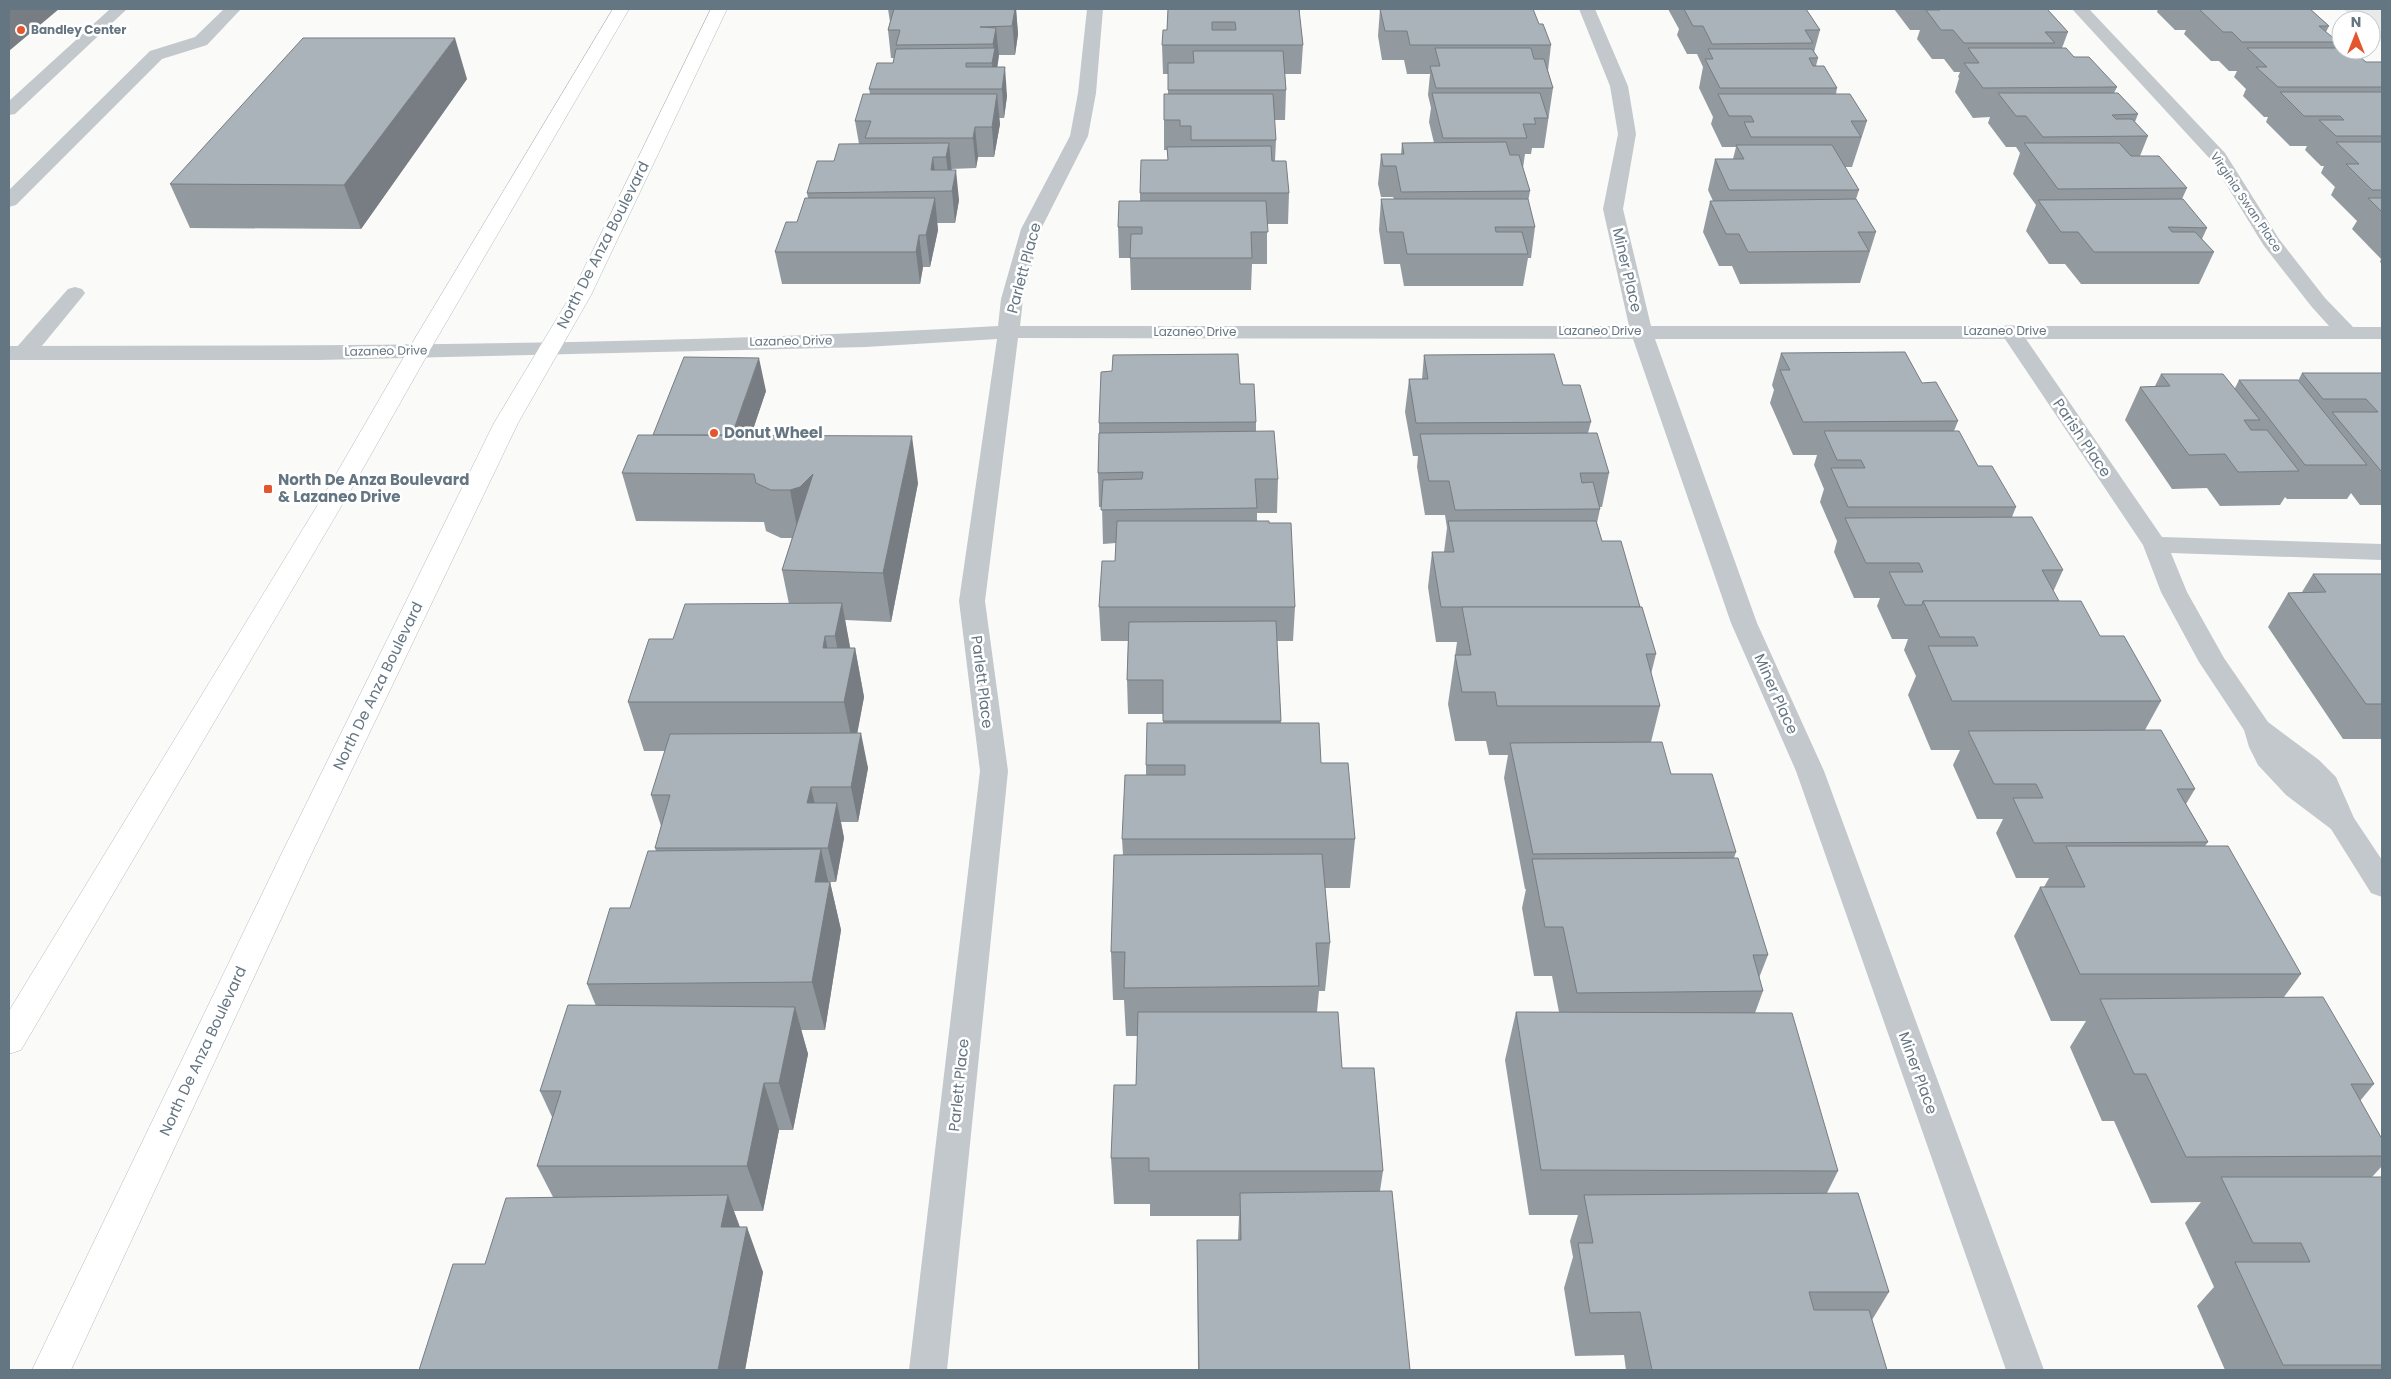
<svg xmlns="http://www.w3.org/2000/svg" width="2391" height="1379" font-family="Poppins,sans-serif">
  <rect width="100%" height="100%" fill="#fafaf8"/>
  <polygon fill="#e8e9e9" points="2343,9 2382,9 2382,42 2371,33 2371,20 2356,20"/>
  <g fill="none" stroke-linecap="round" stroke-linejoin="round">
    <defs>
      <g id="primary">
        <polygon points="613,9 629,9 430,350 352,488 21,1050 9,1054 9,1011 328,488 408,350"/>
        <polygon points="711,9 727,9 591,295 518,423 309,859 71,1370 32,1370 279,859 494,423 571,295"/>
      </g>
    </defs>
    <use href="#primary" stroke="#b5babe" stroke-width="1"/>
    <g fill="#c3c8cc" fill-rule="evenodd">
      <polygon points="110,9 127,9 15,114 9,115 9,101"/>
      <polygon points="224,9 241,9 207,45 162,59 16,205 9,207 9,190 150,51 195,37"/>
      <polygon points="75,287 82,289 85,293 82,297 32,358 24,360 16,358 13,353 16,348 68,289"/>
    </g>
    <path fill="#c3c8cc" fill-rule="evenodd" d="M1087,9H1103L1096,93L1088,136L1041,229L1023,299L1020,326H1629L1603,209L1618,134L1610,86L1579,9H1595L1628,86L1636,134L1623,209L1651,326H2003L2010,325L2017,326H2329L2311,306L2264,246L2211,160L2072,9H2089L2225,153L2279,239L2325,298L2353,327H2382V339H2026L2162,537L2382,544V560L2171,553L2187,592L2224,658L2268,722L2319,760L2336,777L2354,818L2382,860V897L2371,893L2331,829L2286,795L2258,765L2249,747L2244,730L2199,662L2161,592L2143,545L2005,339H1655L1757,623L1824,771L2044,1370H2006L1796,771L1731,623L1633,339L1018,338L985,601L1008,771L947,1370H909L980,771L959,601L997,339L866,347L319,360H9V346C339,346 669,345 998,326L1001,299L1021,229L1070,136L1078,93Z"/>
    <use href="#primary" fill="#fff" fill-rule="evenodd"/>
  </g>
  <g fill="#929a9f">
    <polygon points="888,9 1016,9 1018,34 1015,55 998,55 997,67 1007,96 1004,118 999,118 1000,124 994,157 978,157 976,168 951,169 959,200 955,223 937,223 938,230 930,267 923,267 920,284 782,284 775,252 797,222 808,198 807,193 834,161 859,144 855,121 870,94 869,89 893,63 894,58 891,58 888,30 890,22"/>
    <polygon points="1168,9 1300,9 1300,12 1299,12 1303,45 1301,74 1285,74 1286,90 1285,120 1274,120 1276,140 1275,161 1289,193 1288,224 1267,224 1267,264 1252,264 1251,290 1131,290 1130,258 1119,258 1118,227 1140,201 1140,193 1168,160 1167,150 1164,150 1164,120 1168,94 1168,74 1163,74 1162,45 1167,30"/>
    <polygon points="1380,9 1539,24 1551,45 1548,71 1553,88 1544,148 1532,148 1531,154 1525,154 1523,168 1530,191 1528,202 1535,227 1531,258 1528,258 1523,286 1404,286 1400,264 1384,264 1379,230 1381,199 1394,199 1393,197 1381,197 1378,184 1381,154 1401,154 1402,143 1434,143 1429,122 1431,108 1428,95 1430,74 1407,74 1404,60 1382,60 1378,36"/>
    <polygon points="1668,9 1806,9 1820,30 1814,52 1818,58 1816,66 1837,88 1836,94 1867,121 1852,167 1845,167 1859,190 1856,199 1876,232 1860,283 1740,284 1732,266 1719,266 1703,232 1710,201 1713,201 1708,190 1715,159 1733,159 1736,147 1722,147 1711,124 1713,117 1699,88 1703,67 1697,54 1687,54 1677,35 1679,29"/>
    <polygon points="1894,9 2047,9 2068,32 2062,48 2117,87 2114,93 2138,114 2135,122 2148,136 2140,156 2187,188 2182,199 2207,228 2202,239 2214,252 2199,284 2081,284 2065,264 2049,264 2026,231 2036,205 2013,174 2020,153 2016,147 2006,147 1988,123 1990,117 1973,118 1955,92 1959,78 1958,77 1960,72 1954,72 1944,59 1932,59 1917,39 1920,30 1910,30"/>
    <polygon points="2158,9 2310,9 2329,26 2326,32 2338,42 2336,48 2382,87 2382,264 2380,262 2381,259 2352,229 2357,221 2331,195 2335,187 2321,173 2324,166 2321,166 2305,150 2307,146 2290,146 2266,122 2268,117 2264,117 2243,96 2246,89 2234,77 2237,71 2229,71 2219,61 2211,61 2184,34 2186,30 2175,30 2157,12"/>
    <polygon points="467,79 361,229 190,228 170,184"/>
    <polygon points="1781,353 1922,383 1958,421 1954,431 1978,466 2016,507 2012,517 2063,570 2053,592 2059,601 2100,636 2161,701 2145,730 2195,789 2186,804 2208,842 2205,846 2301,974 2284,997 2374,1084 2360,1101 2382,1139 2382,1166 2372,1177 2382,1177 2382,1370 2225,1370 2197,1306 2214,1287 2185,1223 2201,1202 2151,1203 2114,1121 2102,1121 2070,1047 2086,1021 2051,1021 2014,936 2040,887 2044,887 2049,878 2016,878 1996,833 2003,819 1977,819 1953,765 1960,750 1931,750 1908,695 1916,676 1904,650 1908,639 1892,639 1877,606 1880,598 1854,598 1834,552 1837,541 1820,502 1824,489 1814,465 1817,455 1793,455 1770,403 1774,390 1772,385"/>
    <polygon points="1424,355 1563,385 1591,422 1588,433 1609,473 1602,507 1599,507 1600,509 1597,523 1602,541 1640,607 1656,654 1651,674 1660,706 1651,742 1671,774 1736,852 1734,858 1768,955 1759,978 1763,991 1755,1013 1838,1171 1827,1193 1889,1292 1872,1320 1887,1370 1626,1370 1624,1355 1575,1356 1564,1288 1573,1257 1570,1241 1578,1215 1529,1215 1505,1060 1516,1012 1559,1012 1552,976 1534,976 1522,908 1526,889 1525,889 1504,778 1508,755 1489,755 1486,741 1455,741 1448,704 1457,642 1436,642 1428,587 1432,552 1444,552 1447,528 1445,515 1425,515 1417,467 1418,456 1413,456 1405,412 1409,379 1422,379"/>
    <polygon points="2302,373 2382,373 2382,505 2360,505 2351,493 2347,499 2287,499 2285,497 2280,505 2220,506 2207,488 2172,489 2125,420 2140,387 2155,386 2161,374 2235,388 2239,380 2298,381"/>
    <polygon points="1240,384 1256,422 1256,431 1278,479 1277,513 1257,513 1257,521 1269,523 1295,607 1293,641 1277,641 1281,723 1321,763 1355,839 1350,888 1325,888 1330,943 1325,991 1319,991 1317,1012 1342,1068 1383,1171 1380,1191 1410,1370 1198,1370 1197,1240 1238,1240 1239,1216 1150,1216 1150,1204 1114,1204 1111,1158 1136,1085 1138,1036 1126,1036 1124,1000 1113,1000 1111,952 1123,855 1122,839 1146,775 1146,765 1163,723 1163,714 1128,714 1127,680 1128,641 1101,641 1099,607 1115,561 1116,543 1103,544 1102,507 1099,507 1098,473 1099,433 1099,423"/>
    <polygon points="766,391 751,435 918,483 891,622 845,620 850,648 855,648 864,697 857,733 868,768 858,822 841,822 844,838 836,882 830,882 841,930 825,1030 801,1030 808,1054 793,1130 779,1130 763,1211 734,1211 740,1227 763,1272 745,1370 419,1370 485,1264 553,1197 537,1166 552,1117 540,1091 596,1006 587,984 630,908 656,851 655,848 661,826 651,795 665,751 644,751 628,702 673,639 789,604 782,570 792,538 781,538 766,531 764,522 636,521 622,473 653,435"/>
    <polygon points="2313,574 2382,575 2382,739 2343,739 2268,627 2288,593 2302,592"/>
  </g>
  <g fill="#777d82">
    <polygon points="9,9 59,9 9,51"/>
    <polygon points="1011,9 1016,9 1018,34 1015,55"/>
    <polygon points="996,28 999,56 994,89 992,63 994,54 993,44"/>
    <polygon points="455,38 467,79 361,229 344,185"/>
    <polygon points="1005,67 1007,96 1004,118 1002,89"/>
    <polygon points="997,94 1000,124 994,157 992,127"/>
    <polygon points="975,127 978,157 976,168 973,138"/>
    <polygon points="949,143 952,174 950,188 946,157"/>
    <polygon points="933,157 937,188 931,170"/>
    <polygon points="956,170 959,200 955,223 952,191"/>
    <polygon points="935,198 938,230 930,267 926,235"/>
    <polygon points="919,235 923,267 920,284 916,252"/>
    <polygon points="759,358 766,391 738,474 730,442"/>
    <polygon points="912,436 918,483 891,622 883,573"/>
    <polygon points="813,474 799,538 790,490"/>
    <polygon points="842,603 851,652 844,685 835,636"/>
    <polygon points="825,636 835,685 823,648"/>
    <polygon points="855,648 864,697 854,751 844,702"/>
    <polygon points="861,733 868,768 858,822 851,787"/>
    <polygon points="811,787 819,822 807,803"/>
    <polygon points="837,803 844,838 836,882 828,848"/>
    <polygon points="821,849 829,885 830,882 841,930 825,1030 812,982 815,882"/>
    <polygon points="795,1007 808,1054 793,1130 779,1083"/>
    <polygon points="764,1083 779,1130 763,1211 747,1166"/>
    <polygon points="728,1195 744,1239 747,1227 763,1272 745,1370 718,1370 721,1227"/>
  </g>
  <g fill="#aab3b9" stroke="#777d82" fill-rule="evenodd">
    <polygon points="894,9 1015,9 1012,26 980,27 996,28 993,44 896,45 900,30 888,30"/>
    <path d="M1168,9H1299L1303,45H1162L1163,30H1167ZM1212,22H1235L1236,30H1212Z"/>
    <polygon points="1380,9 1533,9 1539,24 1543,24 1551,45 1410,45 1407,31 1385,31"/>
    <polygon points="1684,9 1806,9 1820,30 1805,30 1813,43 1712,44 1703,26 1693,26"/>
    <polygon points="1939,9 2047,9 2068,32 2045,32 2055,43 1964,43 1953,30 1941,30 1926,10 1940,10"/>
    <polygon points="2199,9 2310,9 2329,26 2319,26 2338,42 2242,42 2232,32 2223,32"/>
    <polygon points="303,38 455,38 344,185 170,184"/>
    <polygon points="995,48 992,63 966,63 966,67 1005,67 1002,89 869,89 877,63 893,63 896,49"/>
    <polygon points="1435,48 1531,48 1534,59 1544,59 1553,88 1436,88 1430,66 1440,66"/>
    <polygon points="1968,48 2066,48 2074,57 2089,57 2117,87 1983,88 1964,63 1979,63"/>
    <polygon points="2247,48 2341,48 2341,50 2352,50 2366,62 2381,62 2382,64 2382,87 2278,87 2256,67 2267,67"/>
    <polygon points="1708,49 1812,49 1818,58 1809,58 1813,66 1824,66 1837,88 1720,88 1705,59 1713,59"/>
    <polygon points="1193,51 1283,51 1286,90 1168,90 1168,63 1194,63"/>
    <polygon points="2280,92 2382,92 2382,136 2336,136 2319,120 2344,120 2340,116 2304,116"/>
    <polygon points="1432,93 1540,93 1548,118 1534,118 1536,124 1523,124 1527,138 1443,138"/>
    <polygon points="1998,93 2118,93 2138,114 2112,115 2116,119 2132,119 2148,136 2043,137 2026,116 2016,116"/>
    <polygon points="863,94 997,94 992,127 975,127 973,138 865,138 871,121 855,121"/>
    <polygon points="1164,94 1273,94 1276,140 1191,140 1191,126 1180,126 1180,120 1164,120"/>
    <polygon points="1718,94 1850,94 1867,121 1851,121 1861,137 1751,137 1744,122 1754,122 1751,116 1729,116"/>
    <polygon points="1506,142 1510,155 1519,155 1530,191 1401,192 1396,166 1383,166 1381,154 1404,154 1402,143"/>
    <polygon points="2336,142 2382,142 2382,190 2372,190 2346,164 2359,164"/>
    <polygon points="949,143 946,157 933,157 931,170 956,170 952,191 807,193 817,161 834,161 839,144"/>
    <polygon points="2024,143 2119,143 2131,156 2159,156 2187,188 2058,189"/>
    <polygon points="1736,145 1832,145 1859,190 1729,190 1715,159 1744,159"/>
    <polygon points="1271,146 1272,161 1286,161 1289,193 1140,193 1141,160 1168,160 1167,147"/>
    <polygon points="805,198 935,198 926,235 919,235 916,252 775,252 786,222 797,222"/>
    <polygon points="2368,198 2382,198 2382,212"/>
    <polygon points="1381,199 1528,199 1535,227 1495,227 1496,232 1522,232 1528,254 1407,254 1403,232 1387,232"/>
    <polygon points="1856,199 1876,232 1858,232 1869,251 1748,252 1739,234 1726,234 1710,201"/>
    <polygon points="2183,199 2207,228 2168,227 2172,232 2195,232 2214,252 2094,252 2078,232 2061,232 2038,200"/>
    <polygon points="1119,201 1266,201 1268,232 1251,232 1252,258 1130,258 1131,234 1142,234 1142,227 1118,227"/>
    <polygon points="1905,352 1922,383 1936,382 1958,421 1803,422 1780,370 1790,370 1781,353"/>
    <polygon points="1238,354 1240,384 1254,384 1256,422 1099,423 1101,372 1112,371 1113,355"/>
    <polygon points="1554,354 1563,385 1580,385 1591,422 1416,423 1409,379 1428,379 1424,355"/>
    <polygon points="684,357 759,358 732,435 653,435"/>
    <polygon points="2302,373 2382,373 2382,471 2381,471 2332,412 2378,412 2366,399 2323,399"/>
    <polygon points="2161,374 2223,374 2260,420 2244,420 2251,430 2267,430 2299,471 2238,472 2225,454 2189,455 2140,387 2170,386"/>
    <polygon points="2239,380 2298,380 2367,465 2305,465"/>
    <polygon points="1274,431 1278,479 1255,479 1257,508 1101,510 1103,480 1142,479 1143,472 1098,473 1099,433"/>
    <polygon points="1824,431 1959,431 1978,466 1992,466 2016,507 1848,507 1831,468 1865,468 1861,460 1837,460"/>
    <polygon points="1597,433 1609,473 1580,473 1582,483 1593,482 1600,509 1455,510 1449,481 1429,481 1420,434"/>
    <polygon points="638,435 912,436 883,573 782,570 813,474 800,487 790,490 771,490 756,483 754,474 622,473"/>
    <polygon points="2032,517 2063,570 2042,570 2059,601 1923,601 1922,605 1905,605 1889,572 1923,572 1919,563 1866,563 1845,518"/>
    <polygon points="1117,521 1269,521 1269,523 1291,523 1295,607 1099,607 1102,561 1115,561"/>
    <polygon points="1448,521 1596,521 1602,541 1621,541 1640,607 1441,607 1432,552 1454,552"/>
    <polygon points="2313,574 2381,574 2382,575 2382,704 2366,704 2288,593 2326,592"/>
    <polygon points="1923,601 2081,601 2100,636 2124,636 2161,701 1952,701 1928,646 1978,646 1974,637 1940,637"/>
    <polygon points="842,603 835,636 825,636 823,648 855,648 844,702 628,702 649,639 673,639 685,604"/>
    <polygon points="1462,607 1642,607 1656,654 1646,654 1660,706 1497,706 1495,692 1462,692 1455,655 1471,655"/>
    <polygon points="1276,621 1281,721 1163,721 1163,680 1127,680 1129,622"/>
    <polygon points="1147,723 1319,723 1321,763 1348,763 1355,839 1122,839 1125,775 1185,775 1185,765 1146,765"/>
    <polygon points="2161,730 2195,789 2177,789 2208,842 2034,843 2013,798 2043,798 2036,784 1994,784 1968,731"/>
    <polygon points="861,733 851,787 811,787 807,803 837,803 828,848 655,848 670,795 651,795 670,734"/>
    <polygon points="1662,742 1671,774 1712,774 1736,852 1533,854 1510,743"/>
    <polygon points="2066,846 2228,846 2301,974 2080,974 2040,887 2085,887"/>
    <polygon points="821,849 815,882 830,882 812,982 587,984 610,908 630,908 648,851"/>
    <polygon points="1322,854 1330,943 1316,943 1319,986 1124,988 1125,952 1111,952 1114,855"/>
    <polygon points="1738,858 1768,955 1753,955 1763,991 1577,993 1563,927 1545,927 1532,859"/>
    <polygon points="2323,997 2374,1084 2351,1084 2382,1139 2382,1156 2186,1157 2146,1074 2134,1074 2100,999"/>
    <polygon points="568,1005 795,1007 779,1083 764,1083 747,1166 537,1166 561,1091 540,1091"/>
    <polygon points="1138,1012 1338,1012 1342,1068 1374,1068 1383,1171 1149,1171 1149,1158 1111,1158 1114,1085 1136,1085"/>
    <polygon points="1516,1012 1792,1013 1838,1171 1541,1170"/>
    <polygon points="2221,1177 2382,1177 2382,1365 2283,1365 2235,1262 2310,1262 2301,1243 2253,1243"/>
    <polygon points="1392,1191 1410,1370 1199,1370 1197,1240 1241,1240 1240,1193"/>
    <polygon points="1858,1193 1889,1292 1809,1292 1814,1310 1869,1310 1887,1370 1652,1370 1640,1312 1590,1313 1578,1243 1593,1243 1584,1195"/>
    <polygon points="728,1195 721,1227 747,1227 718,1370 419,1370 453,1264 485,1264 506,1198"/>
  </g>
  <g fill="#e4572e" stroke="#fff" stroke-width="2">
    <circle cx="21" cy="30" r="5"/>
    <circle cx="714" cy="433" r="5"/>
    <rect x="263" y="484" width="10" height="10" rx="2.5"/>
  </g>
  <g text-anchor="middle" stroke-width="5" stroke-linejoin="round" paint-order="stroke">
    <g font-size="12" font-weight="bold" fill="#657683" stroke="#fff" text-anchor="start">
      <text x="31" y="34">Bandley Center</text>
    </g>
    <g font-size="12" fill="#657683" stroke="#fff">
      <text transform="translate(2246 202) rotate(56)" y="4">Virginia Swan Place</text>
      <text x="1600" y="335">Lazaneo Drive</text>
      <text x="2005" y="335">Lazaneo Drive</text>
      <text x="1195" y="336">Lazaneo Drive</text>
      <text transform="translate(791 341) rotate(-1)" y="4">Lazaneo Drive</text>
      <text transform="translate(386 351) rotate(-1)" y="4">Lazaneo Drive</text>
    </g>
    <g font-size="15" fill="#657683" stroke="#fff">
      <text transform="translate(603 245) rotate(-63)" y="5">North De Anza Boulevard</text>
      <text transform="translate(1024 268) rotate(-75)" y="5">Parlett Place</text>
      <text transform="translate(1627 270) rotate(77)" y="5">Miner Place</text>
      <text transform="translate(2082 438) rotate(56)" y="5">Parish Place</text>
      <text transform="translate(982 682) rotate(83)" y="5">Parlett Place</text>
      <text transform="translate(378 686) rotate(-64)" y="5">North De Anza Boulevard</text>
      <text transform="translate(1776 694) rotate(66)" y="5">Miner Place</text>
      <text transform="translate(203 1051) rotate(-65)" y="5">North De Anza Boulevard</text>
      <text transform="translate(1918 1073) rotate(70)" y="5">Miner Place</text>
      <text transform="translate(959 1085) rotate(-84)" y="5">Parlett Place</text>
    </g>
    <g font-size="15" font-weight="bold" fill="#657683" stroke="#fff" text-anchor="start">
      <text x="724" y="438">Donut Wheel</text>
      <text x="278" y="485">North De Anza Boulevard<tspan x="278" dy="17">&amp; Lazaneo Drive</tspan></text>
    </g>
  </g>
  <rect width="2391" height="1379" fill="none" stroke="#657683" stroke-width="20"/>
  <g transform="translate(2356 35)"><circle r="24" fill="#ffffff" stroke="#c1c8cd"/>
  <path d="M0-4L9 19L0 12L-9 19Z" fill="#e4572e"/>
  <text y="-8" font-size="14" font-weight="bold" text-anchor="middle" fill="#657683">N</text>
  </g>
</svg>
